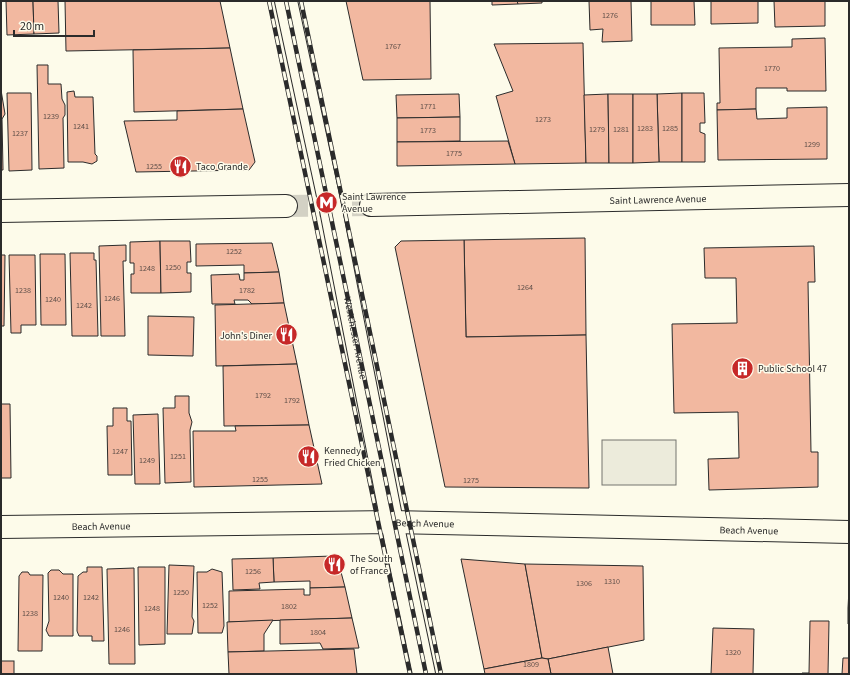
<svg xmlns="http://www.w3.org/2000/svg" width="850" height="675" font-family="'Source Sans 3',sans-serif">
  <rect width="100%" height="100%" fill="#fdfbea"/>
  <rect fill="#ecebdb" stroke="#74746e" x="602" y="440" width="74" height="45"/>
  <g fill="#f2b8a0" stroke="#2b2b2b">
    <polygon points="6,1 33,1 34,34 7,35"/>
    <polygon points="33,1 58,1 59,33 34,34"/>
    <polygon points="65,1 220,1 230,48 66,51"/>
    <polygon points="346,1 430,1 431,79 363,80"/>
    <polygon points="492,1 517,1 518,4 492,5"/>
    <polygon points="517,1 542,1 542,3 518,4"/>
    <polygon points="589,1 631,1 632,41 602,42 603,29 590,30"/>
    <polygon points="651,1 701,1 694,1 695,25 651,25"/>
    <polygon points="711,1 758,1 758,23 711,24"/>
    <polygon points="774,1 825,1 825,26 775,27"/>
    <polygon points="825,38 826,91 787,91 787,88 756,88 756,109 717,110 717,103 720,103 719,48 792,47 792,39"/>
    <polygon points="583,43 586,163 515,164 496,96 513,91 494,44"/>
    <polygon points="230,48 243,109 134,112 133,50"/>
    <polygon points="37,65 48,65 48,84 61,84 62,99 65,105 65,115 63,118 64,168 39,169"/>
    <polygon points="1,90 5,114 2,119 3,170 1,170"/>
    <polygon points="74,91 75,97 93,97 95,154 97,156 97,161 92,164 83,162 68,162 67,92"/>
    <polygon points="7,93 31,93 32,170 9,171"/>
    <polygon points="682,93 682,162 659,162 657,94"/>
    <polygon points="682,93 704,93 705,123 700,123 700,132 705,134 705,162 682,162"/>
    <polygon points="459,94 460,117 397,118 396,95"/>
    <polygon points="608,94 609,163 586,163 584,95"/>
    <polygon points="608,94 633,94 633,163 609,163"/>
    <polygon points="633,94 657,94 659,162 633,163"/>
    <polygon points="827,107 827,159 718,160 717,110 756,109 757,119 787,118 787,108"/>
    <polygon points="243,109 255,162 249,170 136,172 124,121 177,120 177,111"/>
    <polygon points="460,117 460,141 397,142 397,118"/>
    <polygon points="508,141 515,164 397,166 397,142"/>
    <polygon points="585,238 586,335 466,337 464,240"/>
    <polygon points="464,240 466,337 586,335 589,488 445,487 395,247 401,241"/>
    <polygon points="160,241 161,293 131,293 131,274 134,274 134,263 130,263 130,242"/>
    <polygon points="160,241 190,241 191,262 187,262 187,273 191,273 191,292 161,293"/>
    <polygon points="272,243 279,272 244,273 244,265 196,266 196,244"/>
    <polygon points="126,245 126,261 123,261 125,336 101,336 99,246"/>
    <polygon points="814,246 815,282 808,282 811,452 818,452 818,487 709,490 708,459 739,458 738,412 674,413 672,324 737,323 736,278 705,278 704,248"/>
    <polygon points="70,253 94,253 94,260 96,260 98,336 72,336"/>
    <polygon points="40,254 65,254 66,325 41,325"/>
    <polygon points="1,255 5,255 4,326 1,326"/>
    <polygon points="9,255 35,255 36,325 21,325 21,333 11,333"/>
    <polygon points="279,272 284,303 252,304 248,300 234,300 235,304 212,304 211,275 239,274 240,280 244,280 244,273"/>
    <polygon points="284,303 297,364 216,366 215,305"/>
    <polygon points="148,316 194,317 193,356 148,355"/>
    <polygon points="297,364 309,425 224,426 223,366"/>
    <polygon points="175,396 189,396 189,413 192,422 190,430 191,482 165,483 163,408 175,408"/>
    <polygon points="1,404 10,404 11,478 1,478"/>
    <polygon points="113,408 127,408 127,421 131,421 132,475 108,475 107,426 113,426"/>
    <polygon points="158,414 160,484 135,484 133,415"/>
    <polygon points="309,425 322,484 194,487 193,431 236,431 235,426"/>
    <polygon points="333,556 338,561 345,587 310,588 310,581 274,582 273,558"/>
    <polygon points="273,558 274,582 259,583 260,589 233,590 232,559"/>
    <polygon points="461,559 525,564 542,658 484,669"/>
    <polygon points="525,564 643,566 644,640 548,659 542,658"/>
    <polygon points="169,565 194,566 192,617 194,621 192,634 167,634"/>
    <polygon points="87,567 102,567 104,641 92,641 92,636 79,636 77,631 78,576 83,572 87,572"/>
    <polygon points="138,567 165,567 165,644 139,645"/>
    <polygon points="134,568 135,664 109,664 107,569"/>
    <polygon points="212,569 222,572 224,626 222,633 198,633 197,572 207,572"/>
    <polygon points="51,570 59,570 63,574 73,574 73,636 49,636 46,630 49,621 48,573"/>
    <polygon points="22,572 28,572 30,575 43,575 42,651 18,651 19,576"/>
    <polygon points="345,587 352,618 229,622 229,591 304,589 304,595 310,595 310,588"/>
    <polygon points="849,589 849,624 848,624 848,608"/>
    <polygon points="352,618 359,648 323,649 320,643 280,644 280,620"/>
    <polygon points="273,620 264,634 264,651 228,652 227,622"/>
    <polygon points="810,621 829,621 828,674 802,674 802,673 809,673"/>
    <polygon points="713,628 754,629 753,674 711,674"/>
    <polygon points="608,647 613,674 551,674 548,659"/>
    <polygon points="354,649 357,674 229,674 228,652"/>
    <polygon points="542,658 548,659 551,674 485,674 484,669"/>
    <polygon points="843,658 849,658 849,674 842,674"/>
    <rect x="1" y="661" width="13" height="13"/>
  </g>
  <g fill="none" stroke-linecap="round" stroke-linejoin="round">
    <polyline stroke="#d3d1c4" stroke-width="22" stroke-dasharray="22 11" stroke-linecap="butt" points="286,206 371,205"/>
    <defs>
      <g id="minor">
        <path id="s1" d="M371,205L849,195"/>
        <polyline points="1,211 286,206"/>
        <path id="s2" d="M1,527L392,522L849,532"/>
      </g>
      <g id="major">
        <path id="s3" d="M286,1L330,205L392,522L424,674"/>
      </g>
    </defs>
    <use href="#minor" stroke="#2b2b2b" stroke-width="24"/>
    <use href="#major" stroke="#2b2b2b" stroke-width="24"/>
    <use href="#minor" stroke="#fdfbea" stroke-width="22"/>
    <use href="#major" stroke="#fdfbea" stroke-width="22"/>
    <defs>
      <g id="rail">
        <polyline points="269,1 410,674"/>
        <polyline points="286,1 426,674"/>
        <polyline points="301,1 441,674"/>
      </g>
    </defs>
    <use href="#rail" stroke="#2b2b2b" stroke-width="4.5"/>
    <use href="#rail" stroke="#fdfbea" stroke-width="3" stroke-dasharray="9" stroke-linecap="butt"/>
  </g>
  <defs>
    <symbol id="restaurant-disc" viewBox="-11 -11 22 22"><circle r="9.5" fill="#c62828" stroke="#fdfbea"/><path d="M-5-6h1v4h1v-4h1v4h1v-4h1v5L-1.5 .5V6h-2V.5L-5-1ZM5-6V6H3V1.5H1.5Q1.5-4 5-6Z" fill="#fff"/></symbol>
    <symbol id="metro-disc" viewBox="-11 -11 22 22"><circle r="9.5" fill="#c62828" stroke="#fdfbea"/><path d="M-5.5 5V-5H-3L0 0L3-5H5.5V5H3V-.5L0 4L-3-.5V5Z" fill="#fff"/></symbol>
    <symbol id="building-disc" viewBox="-11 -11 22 22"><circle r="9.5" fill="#c62828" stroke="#fdfbea"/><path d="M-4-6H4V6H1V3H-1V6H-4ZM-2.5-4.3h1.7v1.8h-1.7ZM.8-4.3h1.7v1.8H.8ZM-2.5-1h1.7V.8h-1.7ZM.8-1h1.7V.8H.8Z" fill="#fff"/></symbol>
  </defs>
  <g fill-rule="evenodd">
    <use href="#restaurant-disc" x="168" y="154" width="25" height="25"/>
    <use href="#metro-disc" x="314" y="190" width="25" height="25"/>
    <use href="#restaurant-disc" x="274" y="322" width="25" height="25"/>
    <use href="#building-disc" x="730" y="356" width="25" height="25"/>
    <use href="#restaurant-disc" x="296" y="444" width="25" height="25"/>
    <use href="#restaurant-disc" x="322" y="552" width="25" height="25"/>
  </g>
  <g text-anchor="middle" stroke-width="3" stroke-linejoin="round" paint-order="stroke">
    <g font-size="8" fill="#5d4e48">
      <text x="610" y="18">1276</text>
      <text x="393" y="49">1767</text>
      <text x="772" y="71">1770</text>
      <text x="428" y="109">1771</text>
      <text x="51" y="119">1239</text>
      <text x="543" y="122">1273</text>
      <text x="81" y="129">1241</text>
      <text x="645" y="131">1283</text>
      <text x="670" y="131">1285</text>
      <text x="597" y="132">1279</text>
      <text x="621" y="132">1281</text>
      <text x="428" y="133">1773</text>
      <text x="20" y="136">1237</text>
      <text x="812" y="147">1299</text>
      <text x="454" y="156">1775</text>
      <text x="154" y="169">1255</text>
      <text x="234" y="254">1252</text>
      <text x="173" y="270">1250</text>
      <text x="147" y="271">1248</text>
      <text x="525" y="290">1264</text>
      <text x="23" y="293">1238</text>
      <text x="247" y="293">1782</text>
      <text x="112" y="301">1246</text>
      <text x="53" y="302">1240</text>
      <text x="84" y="308">1242</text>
      <text x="263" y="398">1792</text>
      <text x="292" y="403">1792</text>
      <text x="120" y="454">1247</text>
      <text x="178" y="459">1251</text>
      <text x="147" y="463">1249</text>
      <text x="260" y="482">1255</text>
      <text x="471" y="483">1275</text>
      <text x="253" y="574">1256</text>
      <text x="612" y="584">1310</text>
      <text x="584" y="586">1306</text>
      <text x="181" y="595">1250</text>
      <text x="61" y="600">1240</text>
      <text x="91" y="600">1242</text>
      <text x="210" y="608">1252</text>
      <text x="289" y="609">1802</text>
      <text x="152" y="611">1248</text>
      <text x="30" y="616">1238</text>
      <text x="122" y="632">1246</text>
      <text x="318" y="635">1804</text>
      <text x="733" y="655">1320</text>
      <text x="531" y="667">1809</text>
    </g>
    <g font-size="10" fill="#2b2b2b" stroke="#fdfbea" text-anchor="start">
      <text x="196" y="170">Taco Grande</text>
      <text x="342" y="200">Saint Lawrence<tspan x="342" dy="12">Avenue</tspan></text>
      <text x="272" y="339" text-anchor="end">John's Diner</text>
      <text x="758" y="372">Public School 47</text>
      <text x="324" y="454">Kennedy<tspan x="324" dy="12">Fried Chicken</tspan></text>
      <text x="350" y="562">The South<tspan x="350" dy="12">of France</tspan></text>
    </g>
    <g font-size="10" fill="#2b2b2b" stroke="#fdfbea">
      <text dy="4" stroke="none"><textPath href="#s1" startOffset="287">Saint Lawrence Avenue</textPath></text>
      <text dy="4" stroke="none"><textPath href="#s3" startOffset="344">Westchester Avenue</textPath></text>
      <text dy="4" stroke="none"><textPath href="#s2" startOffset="424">Beach Avenue</textPath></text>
      <text dy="4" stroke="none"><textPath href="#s2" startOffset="100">Beach Avenue</textPath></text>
      <text dy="4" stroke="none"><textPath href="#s2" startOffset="748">Beach Avenue</textPath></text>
    </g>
  </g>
  <rect width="850" height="675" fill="none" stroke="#2b2b2b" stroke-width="4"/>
  <path d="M14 30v6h80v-6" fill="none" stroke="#2b2b2b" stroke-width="2"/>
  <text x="20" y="30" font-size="12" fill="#2b2b2b" stroke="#fdfbea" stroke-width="3" paint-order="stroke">20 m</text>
</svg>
